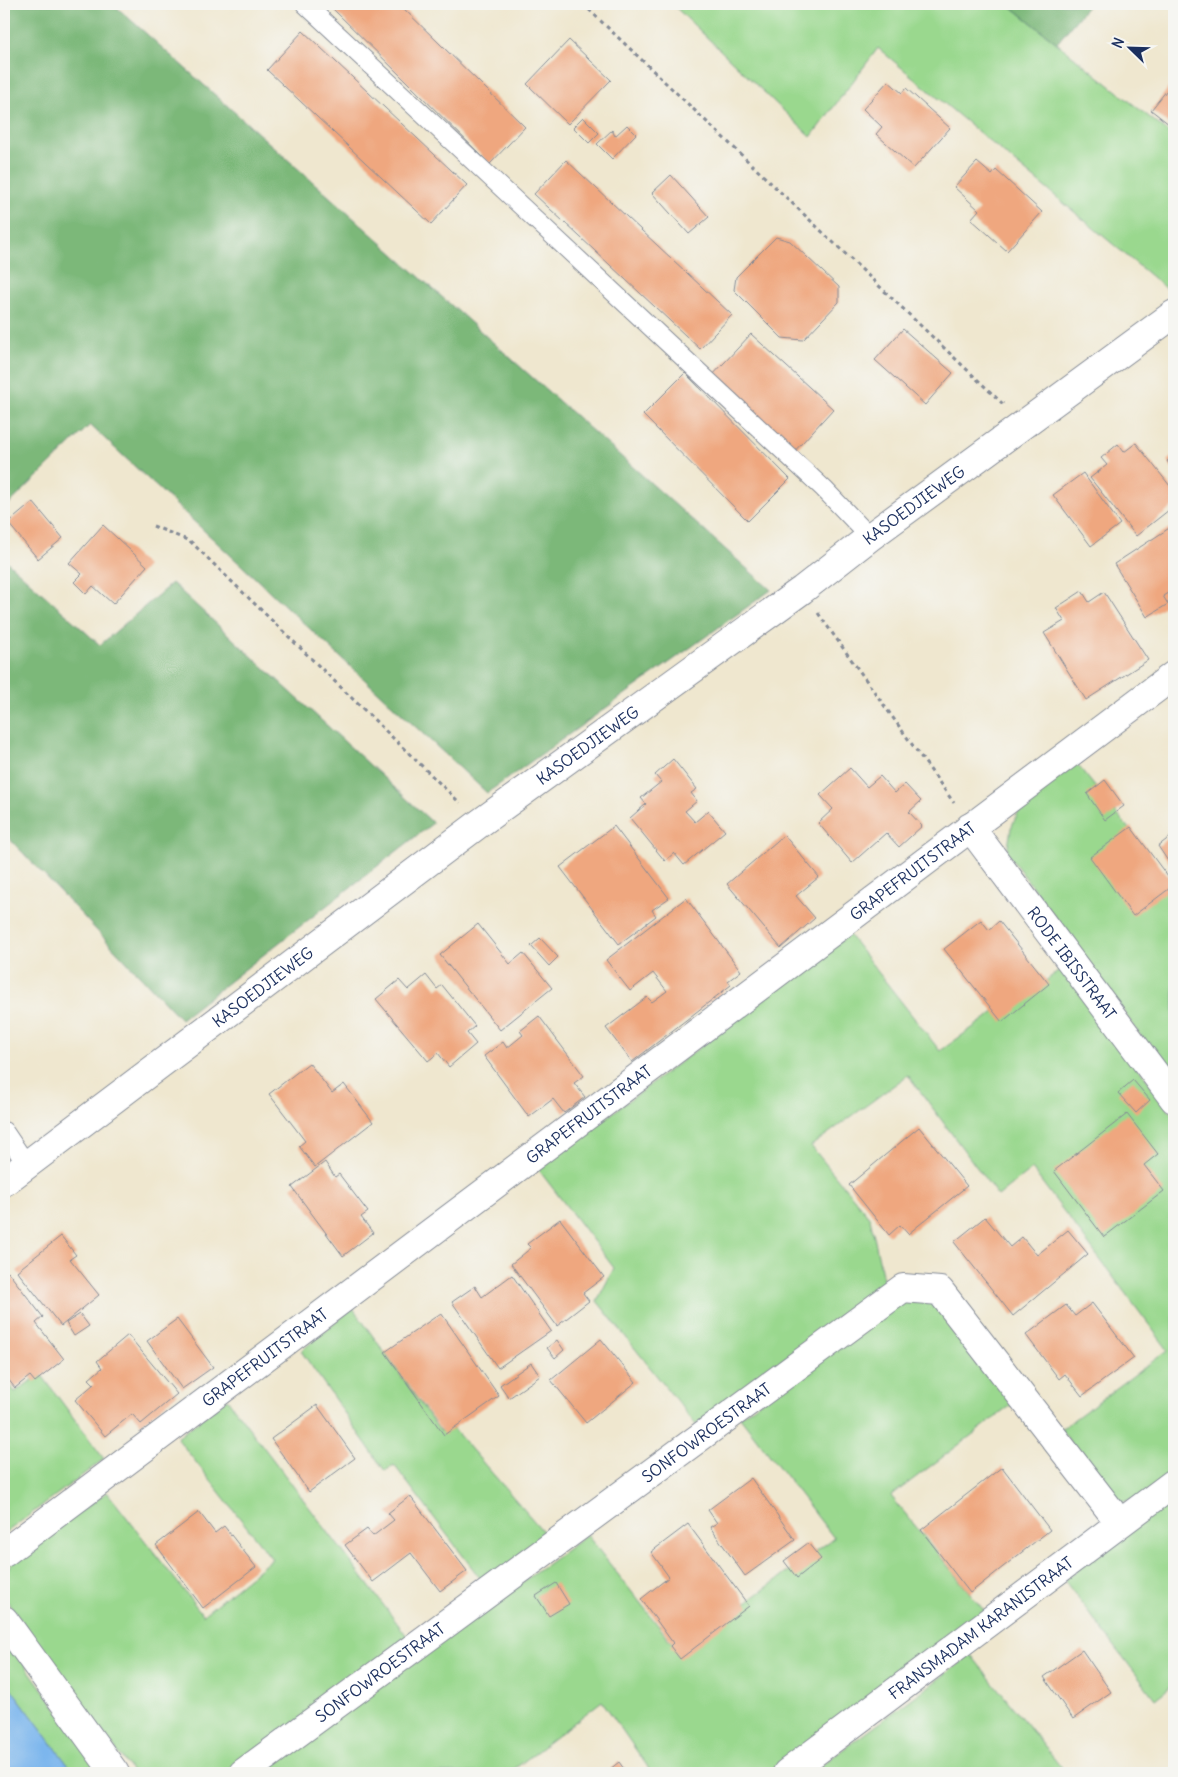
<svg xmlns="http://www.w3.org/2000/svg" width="1178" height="1777" font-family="Delius,sans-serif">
  <rect width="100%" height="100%" fill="#f6f6f2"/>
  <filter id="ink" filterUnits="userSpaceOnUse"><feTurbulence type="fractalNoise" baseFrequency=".02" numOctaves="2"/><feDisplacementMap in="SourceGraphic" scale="10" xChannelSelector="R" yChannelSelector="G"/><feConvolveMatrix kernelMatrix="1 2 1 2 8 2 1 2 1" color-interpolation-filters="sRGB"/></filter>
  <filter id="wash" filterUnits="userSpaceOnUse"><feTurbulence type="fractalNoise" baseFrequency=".0096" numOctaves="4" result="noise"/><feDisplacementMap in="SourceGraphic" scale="20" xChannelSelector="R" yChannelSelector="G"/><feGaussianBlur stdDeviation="1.12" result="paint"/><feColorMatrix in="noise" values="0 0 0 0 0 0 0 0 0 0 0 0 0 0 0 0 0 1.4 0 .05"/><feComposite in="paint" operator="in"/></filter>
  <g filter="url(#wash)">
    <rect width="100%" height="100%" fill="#efe7cf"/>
    <g fill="#9ad88e" stroke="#5a8476">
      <polygon points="672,4 1008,4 1174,137 1174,287 1169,291 878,48 811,137"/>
      <polygon points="1076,763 1174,885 1174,1084 1094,969 1007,853 1011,828 1021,806"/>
      <polygon points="849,935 940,1051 996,1011 1002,1016 1063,967 1174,1116 1174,1472 1142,1496 1123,1502 1103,1490 1061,1429 1168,1350 1032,1169 998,1196 908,1075 811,1146 870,1218 884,1283 696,1425 597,1301 614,1268 538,1169"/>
      <polygon points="926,1300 942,1307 1013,1404 891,1496 986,1613 770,1773 652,1773 602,1701 509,1773 261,1773 587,1535 679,1652 834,1538 740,1417 894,1303"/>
      <polygon points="353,1308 440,1431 451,1426 548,1537 486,1586 394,1465 385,1471 301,1351"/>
      <polygon points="41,1374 104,1459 4,1534 4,1377 15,1392"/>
      <polygon points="227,1399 410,1640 226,1773 133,1773 4,1597 4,1575 12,1562 107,1492 203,1615 272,1559 177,1438"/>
      <polygon points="1174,1496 1174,1684 1155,1699 1064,1580"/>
      <polygon points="4,1636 103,1773 74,1773 4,1679"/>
      <polygon points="971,1655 1064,1771 1061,1773 811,1773"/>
    </g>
    <g fill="#7bb879" stroke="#4b746c">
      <polygon points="4,4 113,4 771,590 487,793 90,425 4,509"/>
      <polygon points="1008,4 1089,4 1057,43"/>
      <polygon points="4,559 100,645 172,583 433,823 181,1019 4,833"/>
    </g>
    <polygon fill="#7cb6ed" stroke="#4c72a6" points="4,1679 74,1773 9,1773 4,1765"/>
    <g id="blocks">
      <g fill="#efa77f">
        <polygon points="328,4 399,4 525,127 490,164"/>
        <polygon points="303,31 467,185 431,224 267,70"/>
        <polygon points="569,40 611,80 568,124 527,84"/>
        <polygon points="888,81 902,93 906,88 950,128 914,168 876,134 882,127 863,109"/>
        <polygon points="1171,85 1174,87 1174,128 1151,110"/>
        <polygon points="583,117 599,133 589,143 573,127"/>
        <polygon points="627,125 636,134 612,159 597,144 612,130 615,136"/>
        <polygon points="566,160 732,315 700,349 534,194"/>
        <polygon points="977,162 992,175 996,170 1042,212 1007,251 971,219 979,210 954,187"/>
        <polygon points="671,175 709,217 689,234 652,193"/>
        <polygon points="776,237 790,241 839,287 839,302 803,340 782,338 734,290 736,277"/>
        <polygon points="903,329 953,373 925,405 875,360"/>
        <polygon points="751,334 833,409 792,454 710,378"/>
        <polygon points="685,373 790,479 748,521 643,415"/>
        <polygon points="1136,443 1174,491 1174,506 1136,536 1090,478 1107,465 1101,458 1118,444 1124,452"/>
        <polygon points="1174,455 1174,471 1167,461"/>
        <polygon points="1083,473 1120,524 1091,546 1053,495"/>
        <polygon points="33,502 63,538 38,559 8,523"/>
        <polygon points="103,525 147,566 113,604 93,586 86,594 74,582 82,574 69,563"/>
        <polygon points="1174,525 1174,589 1163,596 1168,604 1147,617 1114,564"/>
        <polygon points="1082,591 1089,602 1104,592 1148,660 1086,700 1044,633 1064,621 1056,608"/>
        <polygon points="673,759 697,789 691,793 697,801 685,811 695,822 708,811 725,831 684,865 674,853 665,861 630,818 646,804 641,798 661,782 655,775"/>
        <polygon points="850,768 867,787 880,776 895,793 905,784 921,801 909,812 922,826 899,847 886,833 852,863 818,823 833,809 820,795"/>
        <polygon points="1105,780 1124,806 1105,820 1087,794"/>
        <polygon points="614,826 669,898 652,910 656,916 619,944 560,867"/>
        <polygon points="1131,827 1174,885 1133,916 1090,857"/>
        <polygon points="1174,834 1174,870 1158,846"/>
        <polygon points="784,835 819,877 796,896 815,918 781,948 727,884"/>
        <polygon points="686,898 741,971 728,981 731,985 632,1062 606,1028 647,997 652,1002 667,991 653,973 630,991 606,960"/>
        <polygon points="981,920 989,930 999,921 1049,984 1002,1022 944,949"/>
        <polygon points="478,924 510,964 523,953 552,988 500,1030 440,955"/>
        <polygon points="540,938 558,957 549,966 531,946"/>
        <polygon points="426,975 437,989 442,985 475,1026 467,1033 476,1044 449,1067 438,1053 428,1061 376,999 399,980 408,990"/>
        <polygon points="539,1016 584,1076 574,1083 585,1097 564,1113 553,1099 529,1117 484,1056 503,1042 507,1048 523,1035 520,1031"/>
        <polygon points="309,1063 332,1093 344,1084 373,1122 315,1167 299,1146 305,1141 269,1094"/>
        <polygon points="1133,1080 1150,1100 1136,1113 1118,1093"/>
        <polygon points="1127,1114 1158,1154 1144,1165 1164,1191 1104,1237 1054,1171"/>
        <polygon points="919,1127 967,1186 908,1234 900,1225 889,1235 849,1185"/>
        <polygon points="325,1162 335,1177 339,1174 368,1212 361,1217 373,1233 343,1256 292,1187"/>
        <polygon points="985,1217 1010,1247 1022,1237 1037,1255 1068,1230 1088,1254 1013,1316 954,1242"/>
        <polygon points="560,1219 604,1277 583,1293 589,1301 557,1326 511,1264 531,1248 527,1244"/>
        <polygon points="61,1236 76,1255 70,1259 99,1295 61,1326 17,1271"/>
        <polygon points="8,1272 43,1317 36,1323 64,1359 35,1382 30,1376 15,1388 4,1374 4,1276"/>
        <polygon points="512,1275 551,1331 498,1368 452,1302 475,1286 482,1297"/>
        <polygon points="1092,1303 1134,1358 1082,1396 1065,1374 1059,1379 1026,1335 1066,1305 1075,1316"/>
        <polygon points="441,1313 499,1396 444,1435 385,1352"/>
        <polygon points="80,1314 89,1326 74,1336 66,1323"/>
        <polygon points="177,1319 213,1367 182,1389 147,1341"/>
        <polygon points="128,1335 177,1394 141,1424 132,1414 105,1436 75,1400 94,1384 89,1379 102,1368 97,1361"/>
        <polygon points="601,1339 636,1382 586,1423 551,1380"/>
        <polygon points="557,1340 564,1350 555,1358 547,1348"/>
        <polygon points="531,1363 540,1376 509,1398 500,1385"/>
        <polygon points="317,1405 355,1458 309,1492 271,1439"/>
        <polygon points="1002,1467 1050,1530 970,1593 921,1530"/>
        <polygon points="751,1478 795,1540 745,1576 710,1527 717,1523 708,1510"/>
        <polygon points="410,1496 467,1571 440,1591 411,1553 373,1582 345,1545 367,1529 373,1536 394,1520 388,1513"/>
        <polygon points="199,1512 215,1533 224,1526 256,1567 203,1608 156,1545"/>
        <polygon points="688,1524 749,1606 680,1659 670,1646 673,1643 641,1599 669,1577 651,1552"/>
        <polygon points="808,1543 821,1559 797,1578 784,1561"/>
        <polygon points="556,1583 569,1604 549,1616 536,1596"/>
        <polygon points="1082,1650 1111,1692 1073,1719 1044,1677"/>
        <polygon points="619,1762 627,1773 605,1773"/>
      </g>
    </g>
  </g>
  <g filter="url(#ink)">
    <use href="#blocks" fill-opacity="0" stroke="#858b96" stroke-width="1"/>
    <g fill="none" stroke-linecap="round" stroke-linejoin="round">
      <defs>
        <g id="lane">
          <polyline points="305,4 824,489 870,537"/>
          <polyline points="4,1131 27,1165"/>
        </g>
        <g id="street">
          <path id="s1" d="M970,827L1174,1099"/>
          <path id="s2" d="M4,1182L480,823L802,590L870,537L1174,314"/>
          <path id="s3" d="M4,1553L1174,675"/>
          <polyline points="4,1620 115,1773"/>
          <path id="s4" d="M243,1773L903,1288L940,1291L1120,1523"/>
          <path id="s5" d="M787,1773L1174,1483"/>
        </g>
      </defs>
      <use href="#lane" stroke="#858b96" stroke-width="20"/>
      <use href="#street" stroke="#858b96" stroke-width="30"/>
      <g stroke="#858b96" stroke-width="3" stroke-dasharray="4 4" stroke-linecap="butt">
        <polyline points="583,4 1003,404"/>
        <polyline points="153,526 190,541 460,803"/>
        <polyline points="818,613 954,803"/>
      </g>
      <use href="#lane" stroke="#fff" stroke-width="18"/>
      <use href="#street" stroke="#fff" stroke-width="28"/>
    </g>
  </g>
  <g text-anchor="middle" stroke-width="5" stroke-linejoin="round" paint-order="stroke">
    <g font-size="16" fill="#1b2f5e" stroke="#f6f6f2">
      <text dy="6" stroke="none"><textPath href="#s2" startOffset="1134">KASOEDJIEWEG</textPath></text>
      <text dy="6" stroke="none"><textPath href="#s2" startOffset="729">KASOEDJIEWEG</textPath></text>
      <text dy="6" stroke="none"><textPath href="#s3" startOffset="1136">GRAPEFRUITSTRAAT</textPath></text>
      <text dy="6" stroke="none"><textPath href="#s1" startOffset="170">RODE IBISSTRAAT</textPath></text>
      <text dy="6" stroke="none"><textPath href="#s2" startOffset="324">KASOEDJIEWEG</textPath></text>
      <text dy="6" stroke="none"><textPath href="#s3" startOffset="731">GRAPEFRUITSTRAAT</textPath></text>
      <text dy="6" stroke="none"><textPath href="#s3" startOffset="326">GRAPEFRUITSTRAAT</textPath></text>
      <text dy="6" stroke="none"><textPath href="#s4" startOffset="575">SONFOWROESTRAAT</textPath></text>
      <text dy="6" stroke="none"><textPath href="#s5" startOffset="242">FRANSMADAM KARANISTRAAT</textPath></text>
      <text dy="6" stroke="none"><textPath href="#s4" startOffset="170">SONFOWROESTRAAT</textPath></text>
    </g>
  </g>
  <rect width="1178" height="1777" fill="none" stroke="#f6f6f2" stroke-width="20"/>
  <g transform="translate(1130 48) rotate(293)" stroke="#f6f6f2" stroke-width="4" paint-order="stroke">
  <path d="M0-4L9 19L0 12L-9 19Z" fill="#1b2f5e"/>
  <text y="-8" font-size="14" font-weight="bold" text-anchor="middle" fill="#1b2f5e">N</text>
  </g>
</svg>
